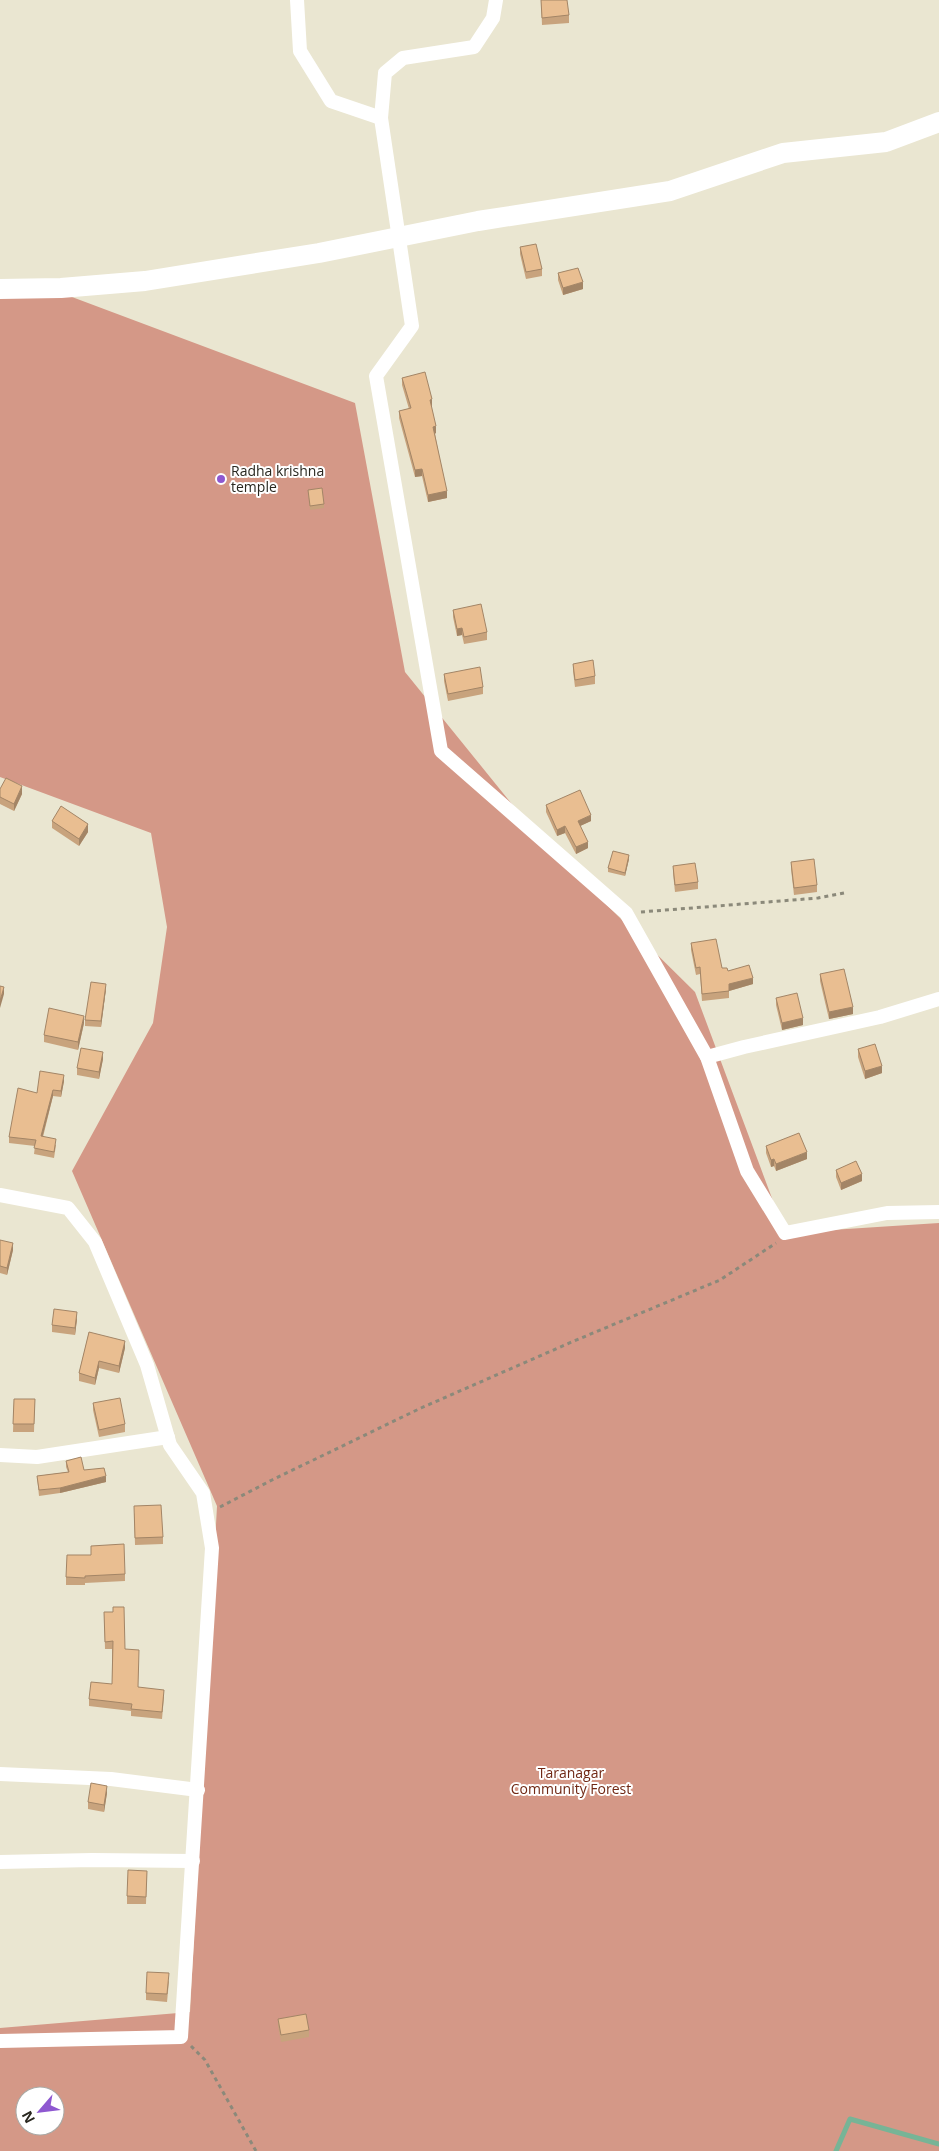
<svg xmlns="http://www.w3.org/2000/svg" width="939" height="2151" font-family="'Open Sans',sans-serif">
  <rect width="100%" height="100%" fill="#eae6d1"/>
  <path fill="#d49887" fill-rule="evenodd" d="M32,282L355,403L405,672L541,840L695,992L785,1233L939,1223V2151H0V2028L190,2012L217,1506L72,1171L153,1023L167,927L151,833L0,777V283ZM25,2096H55V2126H25Z"/>
  <g fill="none" stroke-linecap="round" stroke-linejoin="round">
    <polyline stroke="#77b496" stroke-width="5" points="836,2151 850,2119 939,2144"/>
    <g stroke="#8b897a" stroke-width="3" stroke-dasharray="4 4" stroke-linecap="butt">
      <polyline points="641,912 818,898 844,893"/>
      <polyline points="220,1507 272,1480 421,1408 574,1341 720,1280 776,1243"/>
      <polyline points="191,2046 205,2060 256,2151"/>
    </g>
    <g stroke="#fff" stroke-width="14">
      <polyline points="297,0 300,51 331,101 381,118"/>
      <polyline points="496,0 493,18 474,47 403,58 385,73 381,118 412,326 376,376 441,751 626,913 707,1057 747,1171 785,1233 887,1213 939,1212"/>
      <polyline points="707,1057 744,1047 880,1017 939,999"/>
      <polyline points="0,1195 68,1208 95,1242 147,1365 170,1445 203,1493 212,1548 181,2037 0,2041"/>
      <polyline points="0,1455 37,1457 168,1437"/>
      <polyline points="0,1774 111,1779 198,1790"/>
      <polyline points="0,1862 92,1860 193,1861"/>
    </g>
    <polyline stroke="#fff" stroke-width="20" points="0,289 61,288 145,281 319,253 478,221 670,191 783,153 886,142 939,122"/>
  </g>
  <g fill="#c8a37d">
    <polygon points="541,0 569,15 569,23 542,25"/>
    <polygon points="520,247 542,269 542,276 526,279 520,254"/>
    <polygon points="558,273 583,289 563,295 558,280"/>
    <polygon points="402,378 432,406 431,407 436,433 435,434 447,498 428,502 422,476 415,477 399,418 399,411 409,409 402,385"/>
    <polygon points="308,490 324,504 324,508 310,510"/>
    <polygon points="453,610 487,632 487,640 464,644 462,635 457,636 453,617"/>
    <polygon points="573,664 595,676 595,684 575,687 573,671"/>
    <polygon points="444,674 483,687 483,694 448,701 444,681"/>
    <polygon points="0,789 22,794 14,811 0,804"/>
    <polygon points="546,805 591,821 580,826 588,848 576,854 565,833 557,836 546,812"/>
    <polygon points="52,821 88,832 79,846 52,828"/>
    <polygon points="629,859 625,876 608,872 608,868"/>
    <polygon points="791,862 817,885 817,892 794,895 791,869"/>
    <polygon points="673,866 698,882 698,889 675,892 673,873"/>
    <polygon points="691,943 722,968 753,984 729,991 729,998 702,1001 700,974 696,975 691,950"/>
    <polygon points="820,974 853,1014 829,1019 820,981"/>
    <polygon points="106,989 101,1027 85,1026 85,1020"/>
    <polygon points="776,998 803,1025 782,1030 776,1005"/>
    <polygon points="84,1023 78,1050 44,1042 44,1035"/>
    <polygon points="858,1049 882,1073 865,1079 858,1057"/>
    <polygon points="103,1059 99,1079 77,1075 77,1068"/>
    <polygon points="64,1081 61,1097 53,1096 43,1137 56,1145 54,1158 34,1154 35,1146 9,1143 9,1137 37,1093"/>
    <polygon points="766,1146 807,1159 776,1171 774,1166 771,1167 766,1153"/>
    <polygon points="836,1170 862,1181 841,1190 836,1177"/>
    <polygon points="0,1240 13,1250 7,1275 0,1273"/>
    <polygon points="77,1319 75,1335 52,1332 52,1325"/>
    <polygon points="89,1332 125,1348 119,1373 99,1368 95,1385 79,1381 79,1373"/>
    <polygon points="14,1399 35,1399 34,1432 13,1432"/>
    <polygon points="93,1403 125,1424 125,1432 99,1437 93,1410"/>
    <polygon points="66,1461 84,1470 106,1482 60,1493 39,1496 37,1476 68,1472 66,1467"/>
    <polygon points="134,1513 163,1537 163,1544 135,1545"/>
    <polygon points="91,1555 125,1574 125,1581 85,1583 85,1585 66,1585 66,1577"/>
    <polygon points="104,1612 125,1649 138,1687 164,1697 162,1719 131,1716 131,1711 89,1706 89,1699 112,1684 112,1649 105,1649"/>
    <polygon points="107,1793 104,1812 88,1809 88,1802"/>
    <polygon points="147,1871 146,1904 127,1904 127,1896"/>
    <polygon points="169,1981 167,2002 146,2000 146,1993"/>
    <polygon points="278,2019 309,2030 309,2037 281,2042 278,2026"/>
  </g>
  <g fill="#a38566">
    <polygon points="583,282 583,289 563,295 563,288"/>
    <polygon points="432,399 432,406 430,407 430,400"/>
    <polygon points="436,426 436,433 433,434 433,427"/>
    <polygon points="422,469 422,476 415,477 415,470"/>
    <polygon points="447,491 447,498 428,502 428,495"/>
    <polygon points="462,628 462,635 457,636 457,629"/>
    <polygon points="22,786 22,794 14,811 14,804"/>
    <polygon points="591,815 591,821 578,827 578,821"/>
    <polygon points="88,824 88,832 79,846 79,839"/>
    <polygon points="565,826 565,833 557,836 557,830"/>
    <polygon points="588,842 588,848 576,854 576,847"/>
    <polygon points="629,855 629,859 625,876 625,873"/>
    <polygon points="753,978 753,984 729,991 729,984"/>
    <polygon points="106,984 106,989 101,1027 101,1021"/>
    <polygon points="4,987 4,994 0,1008 0,1001"/>
    <polygon points="853,1007 853,1014 829,1019 829,1012"/>
    <polygon points="84,1016 84,1023 78,1050 78,1042"/>
    <polygon points="803,1018 803,1025 782,1030 782,1023"/>
    <polygon points="103,1052 103,1059 99,1079 99,1072"/>
    <polygon points="882,1066 882,1073 865,1079 865,1071"/>
    <polygon points="64,1075 64,1081 61,1097 61,1091"/>
    <polygon points="53,1090 53,1096 41,1142 41,1136"/>
    <polygon points="807,1152 807,1159 776,1171 776,1164"/>
    <polygon points="774,1159 774,1166 771,1167 771,1160"/>
    <polygon points="862,1174 862,1181 841,1190 841,1183"/>
    <polygon points="13,1243 13,1250 7,1275 7,1268"/>
    <polygon points="77,1312 77,1319 75,1335 75,1328"/>
    <polygon points="125,1341 125,1348 119,1373 119,1366"/>
    <polygon points="99,1361 99,1368 95,1385 95,1378"/>
    <polygon points="106,1476 106,1482 60,1493 60,1488"/>
    <polygon points="107,1786 107,1793 104,1812 104,1805"/>
  </g>
  <g fill="#e9be91" stroke="#a38566">
    <polygon points="541,0 567,0 569,15 542,18"/>
    <polygon points="536,244 542,269 526,272 520,247"/>
    <polygon points="578,268 583,282 563,288 558,273"/>
    <polygon points="425,372 432,399 430,400 436,426 433,427 447,491 428,495 422,469 415,470 399,411 411,408 402,378"/>
    <polygon points="322,488 324,504 310,506 308,490"/>
    <polygon points="481,604 487,632 464,637 462,628 457,629 453,610"/>
    <polygon points="593,660 595,676 575,680 573,664"/>
    <polygon points="480,667 483,687 448,694 444,674"/>
    <polygon points="6,778 22,786 14,804 0,797 0,789"/>
    <polygon points="580,790 591,815 578,821 588,842 576,847 565,826 557,830 546,805"/>
    <polygon points="61,806 88,824 79,839 52,821"/>
    <polygon points="613,851 629,855 625,873 608,868"/>
    <polygon points="814,859 817,885 794,888 791,862"/>
    <polygon points="695,863 698,882 675,885 673,866"/>
    <polygon points="716,939 722,968 727,968 728,971 749,965 753,978 729,984 729,991 702,994 700,967 696,968 691,943"/>
    <polygon points="844,969 853,1007 829,1012 820,974"/>
    <polygon points="91,982 106,984 101,1021 85,1020"/>
    <polygon points="0,986 4,987 0,1001"/>
    <polygon points="797,993 803,1018 782,1023 776,998"/>
    <polygon points="49,1008 84,1016 78,1042 44,1035"/>
    <polygon points="875,1044 882,1066 865,1071 858,1049"/>
    <polygon points="81,1048 103,1052 99,1072 77,1068"/>
    <polygon points="40,1071 64,1075 61,1091 53,1090 41,1136 56,1139 54,1152 34,1148 36,1140 9,1137 18,1088 37,1093"/>
    <polygon points="799,1133 807,1152 776,1164 774,1159 771,1160 766,1146"/>
    <polygon points="856,1161 862,1174 841,1183 836,1170"/>
    <polygon points="0,1240 13,1243 7,1268 0,1266"/>
    <polygon points="54,1309 77,1312 75,1328 52,1325"/>
    <polygon points="89,1332 125,1341 119,1366 99,1361 95,1378 79,1373"/>
    <polygon points="120,1398 125,1424 99,1430 93,1403"/>
    <polygon points="14,1399 35,1399 34,1424 13,1424"/>
    <polygon points="81,1457 84,1470 104,1468 106,1476 60,1488 39,1490 37,1476 69,1472 66,1461"/>
    <polygon points="161,1505 163,1537 135,1538 134,1506"/>
    <polygon points="124,1544 125,1574 85,1576 85,1578 66,1577 67,1555 91,1555 91,1546"/>
    <polygon points="113,1607 124,1607 125,1649 139,1650 138,1687 164,1690 162,1712 131,1709 132,1704 89,1699 91,1682 112,1684 113,1641 105,1642 104,1612 113,1612"/>
    <polygon points="91,1783 107,1786 104,1805 88,1802"/>
    <polygon points="128,1870 147,1871 146,1897 127,1896"/>
    <polygon points="147,1972 169,1973 167,1994 146,1993"/>
    <polygon points="306,2014 309,2030 281,2035 278,2019"/>
  </g>
  <circle fill="#8e58d0" stroke="#fff" stroke-width="2" cx="221" cy="479" r="5"/>
  <g text-anchor="middle" stroke-width="4" stroke-linejoin="round" paint-order="stroke">
    <g font-size="14" fill="#28271f" stroke="#fff" text-anchor="start">
      <text x="231" y="476">Radha krishna<tspan x="231" dy="16">temple</tspan></text>
    </g>
    <g font-size="14" fill="#702814" stroke="#fff">
      <text x="571" y="1778">Taranagar<tspan x="571" dy="16">Community Forest</tspan></text>
    </g>
  </g>
  <g transform="translate(40 2111) rotate(242)"><circle r="24" fill="#ffffff" stroke="#a9a9a5"/>
  <path d="M0-4L9 19L0 12L-9 19Z" fill="#8e58d0"/>
  <text y="-8" font-size="14" font-weight="bold" text-anchor="middle" fill="#28271f">N</text>
  </g>
</svg>
